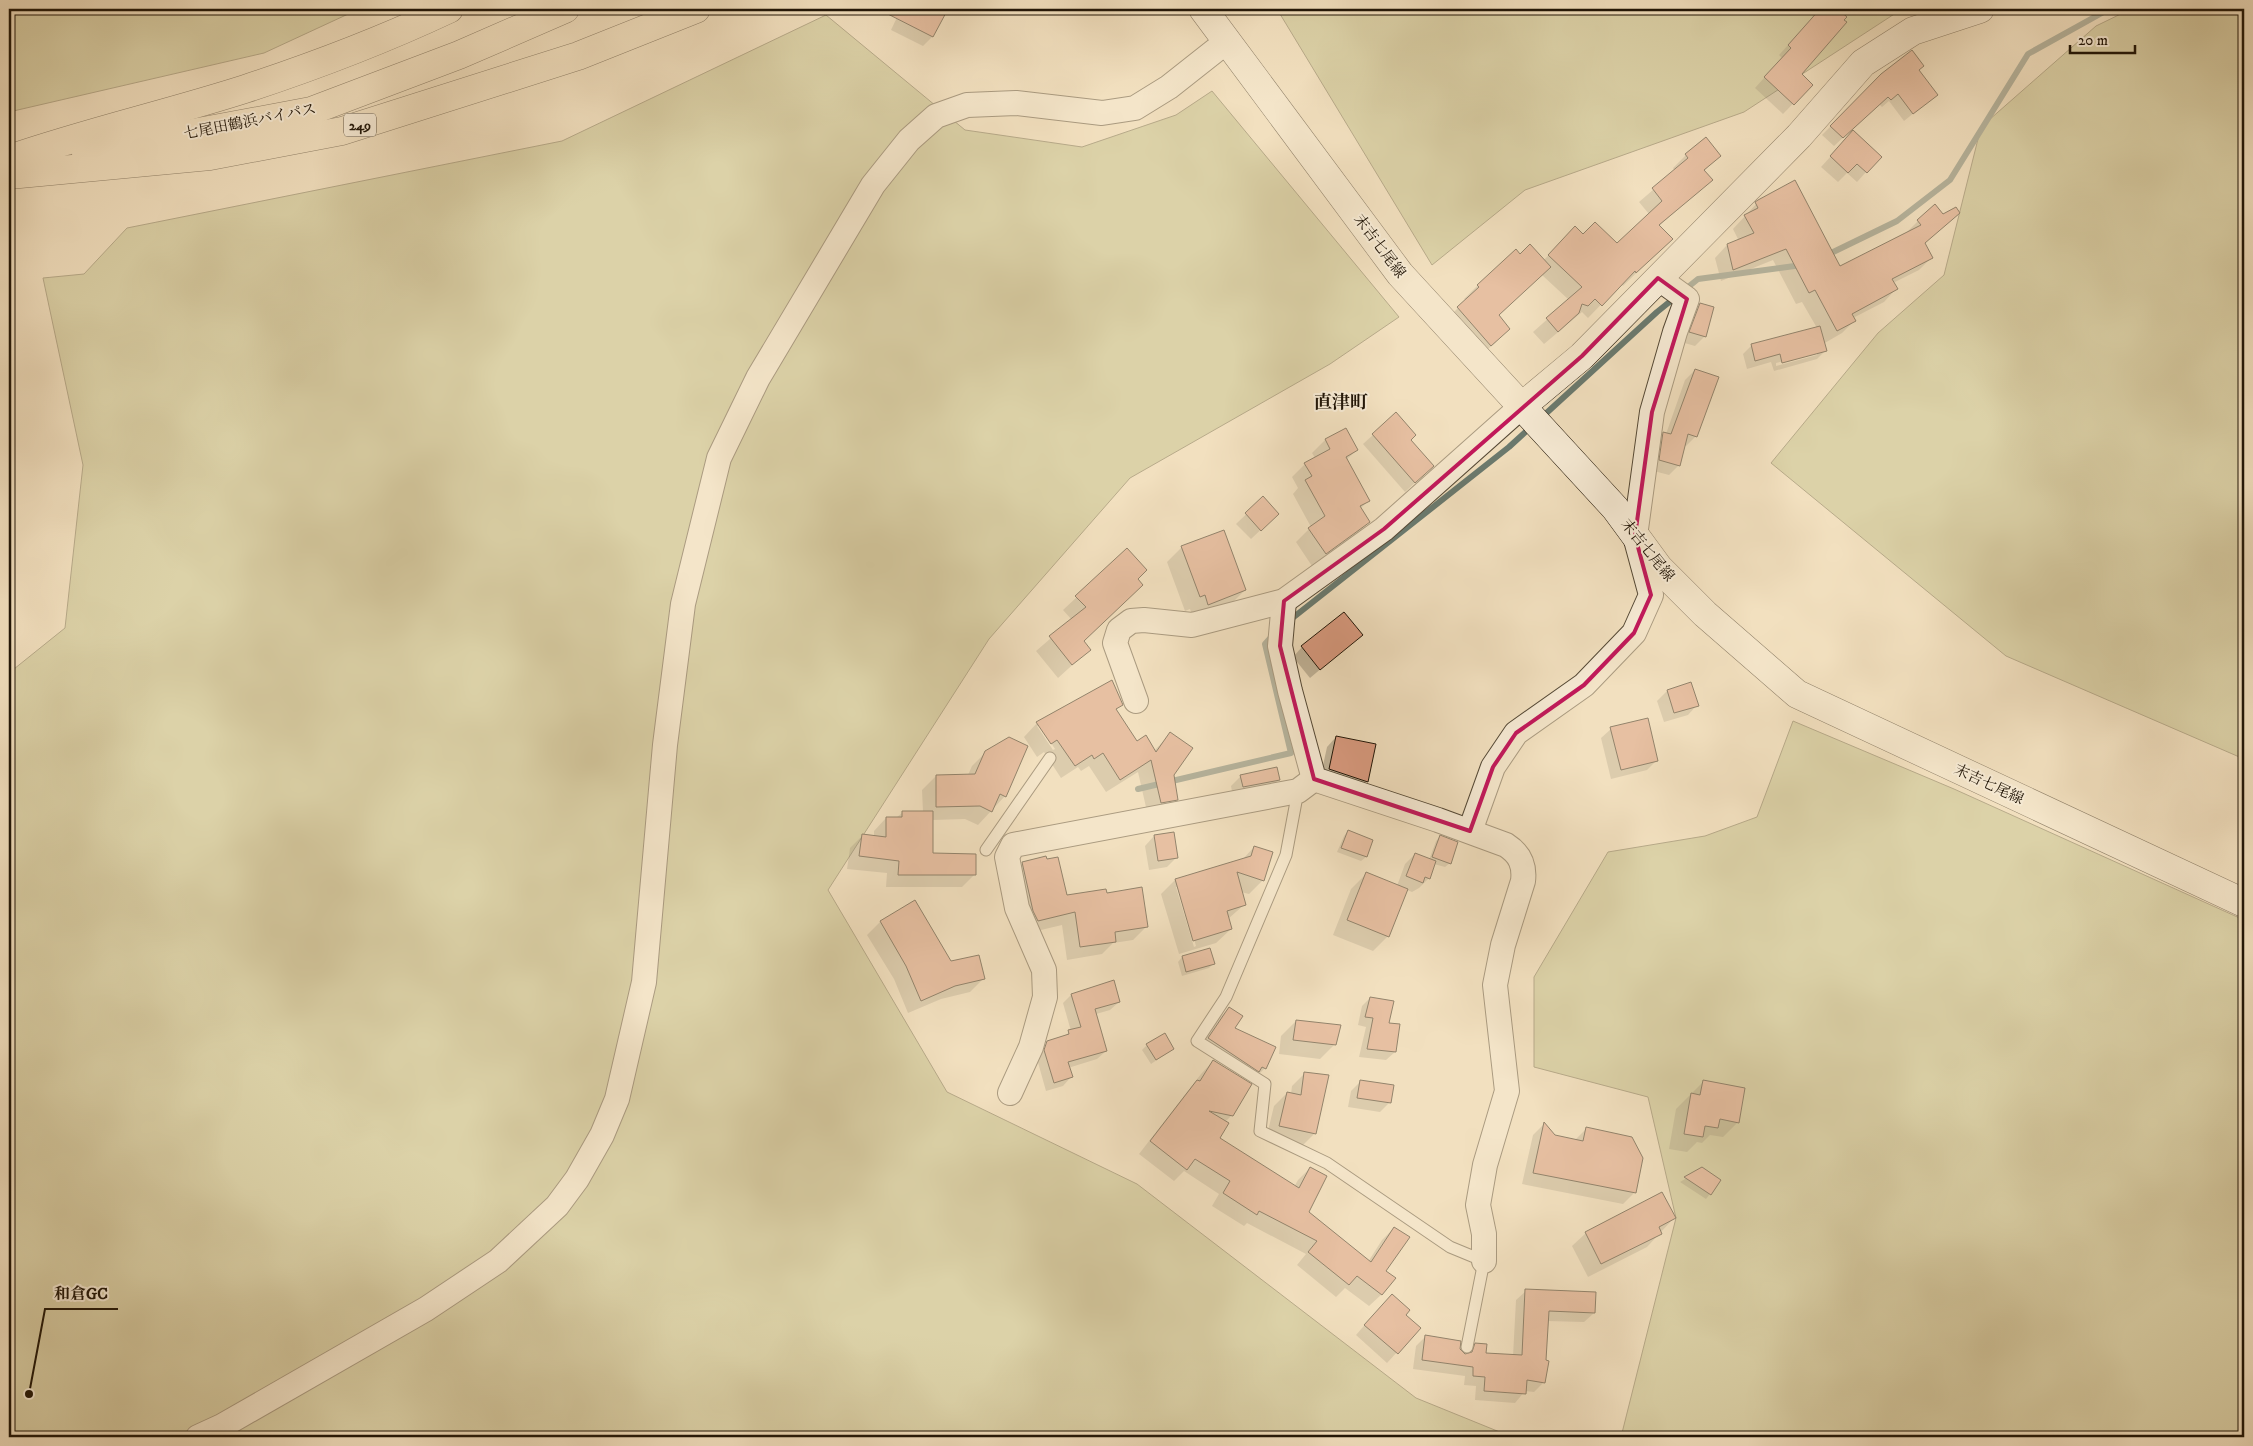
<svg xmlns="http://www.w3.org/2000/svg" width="2253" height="1446" font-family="'IM FELL DW Pica','Noto Serif JP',serif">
  <rect width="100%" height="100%" fill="#f2e0bf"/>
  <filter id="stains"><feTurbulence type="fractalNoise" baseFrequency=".004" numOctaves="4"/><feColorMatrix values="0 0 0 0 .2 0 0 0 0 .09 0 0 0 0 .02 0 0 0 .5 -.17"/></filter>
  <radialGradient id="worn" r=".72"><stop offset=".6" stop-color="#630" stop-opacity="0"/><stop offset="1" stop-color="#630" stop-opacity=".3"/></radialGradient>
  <g fill="#c2c08c" stroke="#716a4a">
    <polygon points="9,9 359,9 264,53 9,112"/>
    <polygon points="1277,9 1902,9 1744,112 1525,190 1432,265"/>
    <polygon points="2131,9 2244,9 2244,759 2006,656 1771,463 1878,333 1944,275 1981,127 2096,26"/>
    <polygon points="826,15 965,130 1082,147 1176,115 1212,91 1399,317 1330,364 1130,478 989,639 828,890 947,1092 1137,1184 1416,1398 1512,1437 9,1437 9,673 65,628 83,465 43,278 84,274 127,228 562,141"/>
    <polygon points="1793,721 1954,789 2244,920 2244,1437 1621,1437 1676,1218 1648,1097 1534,1067 1534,977 1608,852 1705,836 1757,817"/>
  </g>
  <g fill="#0003" fill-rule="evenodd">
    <polygon points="901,9 947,9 932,37 923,46 891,30"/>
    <polygon points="1821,9 1836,9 1845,17 1800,74 1811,85 1783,114 1755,88 1782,58 1779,55"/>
    <polygon points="1918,71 1936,95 1904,121 1889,101 1882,107 1879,104 1834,146 1822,135 1882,75"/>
    <polygon points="1844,142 1866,172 1857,182 1847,173 1838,182 1821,167"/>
    <polygon points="1686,155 1720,156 1704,171 1711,180 1659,226 1658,252 1623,286 1621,284 1588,318 1582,312 1544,344 1533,332 1569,300 1542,275 1498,316 1496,342 1478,358 1445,321 1466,300 1464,299 1477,286 1515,251 1520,255 1543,261 1562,241 1583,235 1617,245 1649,214 1639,202 1675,171 1673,168"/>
    <path d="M1759,201L1839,268L1906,233L1918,221L1959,213L1924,244L1931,258L1919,270L1893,283L1896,289L1884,302L1853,318L1854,321L1842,333L1823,344L1825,351L1817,359L1774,371L1771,362L1747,369L1743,354L1752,345L1817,328L1802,302L1796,304L1773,260L1721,281L1715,258L1727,245L1739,241L1733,229ZM1817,352V355L1776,366V363Z"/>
    <polygon points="1700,305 1705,336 1695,346 1681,342 1691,315"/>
    <polygon points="1695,370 1696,436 1686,446 1684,445 1679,465 1669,475 1650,470 1654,443 1664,434 1666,434 1685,380"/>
    <polygon points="1396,414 1410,440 1423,475 1405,492 1363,444"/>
    <polygon points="1345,429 1357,450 1346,460 1369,500 1360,509 1369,522 1356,535 1312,566 1296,542 1311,527 1293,494 1298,488 1292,477 1305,464 1315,458 1312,453 1325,440"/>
    <polygon points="1263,498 1268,523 1251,539 1236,524"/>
    <polygon points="1182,547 1245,590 1230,605 1193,619 1190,609 1185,611 1167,562"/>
    <polygon points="1127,550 1083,641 1089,650 1058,678 1036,651 1072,620 1063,610"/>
    <polygon points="1361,635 1310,678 1293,657 1302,647"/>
    <path d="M1112,682L1121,705L1116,710L1137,743L1154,751L1170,734L1172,775L1177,799L1164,812L1148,816L1138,772L1106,792L1089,766L1081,771L1078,767L1061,778L1044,752L1037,757L1024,737L1037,723ZM1037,726H1040L1055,749L1053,750Z"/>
    <polygon points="1690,684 1697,705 1688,715 1664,722 1657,701 1667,691"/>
    <polygon points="1611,729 1657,760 1647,770 1611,779 1601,738"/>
    <polygon points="1336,737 1367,781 1357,791 1320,779 1327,747"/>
    <polygon points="986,752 1005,796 978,825 965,819 932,820 931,854 975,874 962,887 886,887 887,873 847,869 850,848 863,835 874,837 874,831 886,818 896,818 903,812 923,812 922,790 936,776 968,775 972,766"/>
    <polygon points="1241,776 1279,780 1269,790 1233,797 1231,786"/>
    <polygon points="1348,831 1372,840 1366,857 1361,861 1337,852 1344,836"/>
    <polygon points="1154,836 1177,857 1167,867 1149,870 1145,846"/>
    <polygon points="1440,837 1450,863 1445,867 1434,864 1429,878 1419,888 1412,892 1407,890 1388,936 1373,951 1333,935 1351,889 1366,874 1397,886 1405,864 1415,854 1429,860 1436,841"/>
    <path d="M1254,847L1263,880L1249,894L1241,892L1245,904L1228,919L1231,929L1216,943L1179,954L1161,894L1175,880L1242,860ZM1176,887H1179L1196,946L1194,947Z"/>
    <polygon points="1046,861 1066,896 1106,894 1147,926 1133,940 1113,943 1102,954 1067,960 1062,925 1024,934 1009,876 1023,863"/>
    <polygon points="914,901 951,962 983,979 970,992 941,999 908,1013 894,979 867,935 880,922"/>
    <polygon points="1182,957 1213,964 1209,968 1182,976 1178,962"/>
    <polygon points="1113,982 1119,1002 1110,1010 1096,1014 1106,1051 1097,1059 1068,1068 1071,1077 1063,1086 1046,1091 1037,1059 1039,1051 1048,1042 1063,1037 1071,1031 1063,1003 1071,995"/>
    <polygon points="1370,998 1388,1024 1395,1052 1386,1060 1359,1057 1366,1027 1358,1025 1362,1006"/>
    <polygon points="1229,1008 1233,1028 1265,1068 1255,1078 1253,1077 1249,1080 1199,1048 1219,1018"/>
    <polygon points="1296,1021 1335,1044 1320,1059 1279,1054 1281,1036"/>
    <polygon points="1147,1045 1173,1049 1151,1064 1142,1050"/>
    <polygon points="1213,1061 1232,1115 1225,1122 1218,1139 1294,1187 1298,1180 1310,1168 1307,1212 1368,1262 1382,1240 1394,1228 1382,1294 1369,1306 1345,1288 1336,1297 1297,1265 1306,1254 1247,1223 1244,1226 1212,1206 1219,1194 1184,1171 1174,1181 1139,1154 1201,1074"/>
    <polygon points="1305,1073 1328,1076 1314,1134 1301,1147 1266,1139 1274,1106 1287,1093 1291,1094 1292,1086"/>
    <polygon points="1361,1081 1390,1102 1380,1112 1348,1107 1351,1091"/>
    <polygon points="1703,1082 1738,1122 1723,1137 1710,1135 1702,1143 1697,1142 1687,1152 1669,1149 1676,1109"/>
    <polygon points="1544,1124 1555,1136 1575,1140 1587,1128 1642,1158 1634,1193 1623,1204 1522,1184 1533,1135"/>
    <polygon points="1702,1169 1720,1181 1706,1199 1680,1182"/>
    <polygon points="1674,1218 1647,1247 1588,1277 1572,1246 1586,1233"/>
    <polygon points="1526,1291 1594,1313 1584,1322 1547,1321 1544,1361 1547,1362 1543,1383 1534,1392 1525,1391 1515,1403 1475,1400 1476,1386 1464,1385 1465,1376 1413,1369 1416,1346 1425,1337 1458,1349 1465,1356 1476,1344 1485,1354 1513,1356 1516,1300"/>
    <polygon points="1382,1305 1404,1315 1419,1328 1387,1363 1356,1335"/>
  </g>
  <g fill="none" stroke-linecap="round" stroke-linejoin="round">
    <g stroke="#6a7a6f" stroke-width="6">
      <polyline points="1825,256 1897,221 1950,180 2028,54 2109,9"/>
      <polyline points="1541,418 1657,312 1698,279 1802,265"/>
      <polyline points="1290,620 1509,447 1532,426"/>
      <polyline points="1138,789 1291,753 1265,644 1273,635"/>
    </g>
  </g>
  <g fill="#d99a7f" stroke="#201507">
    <polygon points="878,9 948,9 933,37"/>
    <polygon points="1820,9 1838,9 1847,17 1844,20 1847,22 1802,74 1813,85 1794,105 1764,77 1791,48 1788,45"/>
    <polygon points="1912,50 1924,66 1919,70 1938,95 1913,114 1898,94 1891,100 1888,97 1843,138 1830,126 1881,74"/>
    <polygon points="1853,130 1882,157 1867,173 1857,164 1848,173 1830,156"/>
    <polygon points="1706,137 1721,156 1704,170 1713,180 1659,225 1673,239 1636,273 1635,271 1602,306 1595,299 1588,306 1582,304 1579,313 1558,332 1546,318 1582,287 1548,255 1575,226 1583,234 1595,222 1617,243 1662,201 1652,188 1688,158 1685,154"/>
    <polygon points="1795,180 1840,266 1921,225 1917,220 1935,204 1943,214 1956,207 1960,213 1925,243 1933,258 1892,279 1898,289 1852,314 1856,321 1837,331 1815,290 1809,293 1786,249 1733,270 1727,244 1754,233 1744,215 1758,208 1755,202 1758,200"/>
    <polygon points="1530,244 1551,267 1499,315 1510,329 1491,346 1457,307 1479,287 1477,285 1516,249 1520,254"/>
    <polygon points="1700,303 1714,307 1706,337 1689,332"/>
    <polygon points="1820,326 1827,351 1782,363 1780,354 1755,361 1751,344"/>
    <polygon points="1695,369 1719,377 1697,437 1688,434 1680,466 1659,460 1663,432 1671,434"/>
    <polygon points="1396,412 1416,435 1411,440 1434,466 1415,483 1372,434"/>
    <polygon points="1346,428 1358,450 1346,457 1370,501 1360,506 1370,522 1326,554 1308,528 1325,516 1305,480 1312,476 1304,463 1330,449 1325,439"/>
    <polygon points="1263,496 1279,514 1261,531 1245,513"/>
    <polygon points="1224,530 1246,590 1208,605 1205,595 1200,597 1181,546"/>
    <polygon points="1127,548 1147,570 1138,579 1143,585 1084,641 1091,650 1072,665 1049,636 1086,607 1075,596"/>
    <polygon points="1344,612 1363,635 1320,670 1301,646"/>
    <polygon points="1112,680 1123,705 1116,709 1137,741 1146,735 1156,752 1170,732 1193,748 1174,775 1178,800 1161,803 1151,760 1120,780 1103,753 1094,759 1092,755 1075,766 1057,740 1051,744 1036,722"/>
    <polygon points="1691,682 1699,706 1674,713 1667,690"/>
    <polygon points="1648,718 1658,761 1621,770 1610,727"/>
    <polygon points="1336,736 1376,744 1368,782 1329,769"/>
    <polygon points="1009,737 1028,746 1006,797 1000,794 992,812 980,806 936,807 936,775 975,774 985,751"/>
    <polygon points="1277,767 1280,780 1243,787 1240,775"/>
    <polygon points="902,811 933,811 933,853 976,854 976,875 898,875 899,861 859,856 862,834 886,837 886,817 902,817"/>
    <polygon points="1348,830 1373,840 1367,857 1341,848"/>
    <polygon points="1174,832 1178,858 1158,861 1154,835"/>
    <polygon points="1440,835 1458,842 1451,864 1432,857"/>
    <polygon points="1254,846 1273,852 1264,881 1237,872 1246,905 1227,911 1232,929 1193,941 1175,879 1251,856"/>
    <polygon points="1415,853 1436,861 1430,879 1425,877 1423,883 1406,876"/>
    <polygon points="1046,856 1047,859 1058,857 1067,895 1106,889 1107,893 1142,887 1148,927 1115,932 1116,942 1080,947 1075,912 1038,921 1033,911 1022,862"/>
    <polygon points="1366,872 1408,889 1389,937 1347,920"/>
    <polygon points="915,900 951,961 979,955 985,979 955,986 921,1001 906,966 880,921"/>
    <polygon points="1210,948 1215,964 1186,972 1182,956"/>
    <polygon points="1114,980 1120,1002 1095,1009 1107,1051 1068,1062 1073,1077 1054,1083 1044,1050 1047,1041 1069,1034 1068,1030 1081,1027 1071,994"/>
    <polygon points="1370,997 1394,1001 1389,1023 1400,1024 1396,1052 1367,1049 1373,1018 1365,1017"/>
    <polygon points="1229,1007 1243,1016 1235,1028 1276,1047 1266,1069 1262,1067 1259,1072 1208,1038"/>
    <polygon points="1296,1020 1341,1025 1336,1045 1293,1040"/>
    <polygon points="1165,1033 1174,1049 1156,1060 1146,1044"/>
    <polygon points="1213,1060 1252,1084 1233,1116 1209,1111 1229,1123 1220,1138 1299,1188 1310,1167 1327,1176 1309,1212 1371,1262 1394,1227 1410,1237 1386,1271 1396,1278 1382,1295 1357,1276 1349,1285 1308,1252 1317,1241 1259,1211 1257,1215 1223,1193 1230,1181 1195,1159 1187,1170 1150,1141 1197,1080 1200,1081"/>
    <polygon points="1304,1072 1329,1075 1316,1134 1279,1126 1287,1092 1301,1095"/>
    <polygon points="1360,1080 1394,1085 1391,1103 1357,1098"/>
    <polygon points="1703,1080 1745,1088 1739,1123 1720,1119 1718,1128 1705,1126 1703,1137 1684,1134 1691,1093 1700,1095"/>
    <polygon points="1544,1122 1555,1135 1583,1141 1586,1127 1632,1137 1643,1158 1636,1193 1533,1173"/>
    <polygon points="1702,1167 1721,1180 1711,1195 1684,1177"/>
    <polygon points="1662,1192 1676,1218 1659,1227 1662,1234 1601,1264 1585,1232"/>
    <polygon points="1525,1289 1596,1292 1595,1313 1549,1311 1546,1360 1549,1361 1545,1383 1527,1380 1526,1394 1484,1391 1485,1377 1473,1376 1473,1367 1422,1360 1425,1335 1461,1341 1460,1349 1465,1354 1472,1352 1475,1343 1487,1344 1486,1353 1522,1355"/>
    <polygon points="1392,1294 1410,1310 1406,1315 1421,1328 1398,1354 1364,1325"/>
  </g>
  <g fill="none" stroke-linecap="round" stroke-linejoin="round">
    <defs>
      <g id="lane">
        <polyline points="1298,791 1286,855 1226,997 1197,1041 1265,1084 1260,1131 1327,1163 1450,1247 1484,1261 1467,1347"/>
        <polyline points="986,850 1050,758"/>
      </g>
      <g id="street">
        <path d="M1284,601L1280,646L1290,691L1314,779L1438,820L1506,845C1520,854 1525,865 1523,881L1503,945L1495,985L1507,1091L1485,1165L1478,1205L1484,1234V1261"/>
        <polyline points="1136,701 1115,643 1119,630 1131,621 1144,620 1192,625 1284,601 1384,529 1521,407"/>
        <polyline points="1470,831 1493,767 1516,733 1584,685 1634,633 1651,595 1635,536 1652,412 1675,332 1687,299 1658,278"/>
        <polyline points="1010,1093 1031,1047 1045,997 1044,970 1017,908 1007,857 1013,845 1298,791 1314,779"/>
        <polyline points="198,1437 222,1426 426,1309 498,1261 557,1206 577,1179 602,1135 617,1099 644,982 665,745 683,604 719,458 758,378 873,185 909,140 936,116 967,105 1016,103 1102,113 1135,108 1169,87 1226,42"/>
      </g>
      <g id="secondary">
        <polyline points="1203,9 1400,274 1615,508 1659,568 1705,614 1797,694 2244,903"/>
        <polyline points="1521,407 1582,356 1799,136 1863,63 1913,31 1980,9"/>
      </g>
      <g id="highway">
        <polyline points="86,153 311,111 459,55 565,9"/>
        <path d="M9,159C87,132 167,114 245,89C315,66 383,40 449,9"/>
        <polyline points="9,175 210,156 342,131 578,56 696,9"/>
      </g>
    </defs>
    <use href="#lane" stroke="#544835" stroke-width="13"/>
    <use href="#street" stroke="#544835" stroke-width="26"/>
    <use href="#secondary" stroke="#201507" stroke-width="29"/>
    <use href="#highway" stroke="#201507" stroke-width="29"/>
    <use href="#lane" stroke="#f7ebd5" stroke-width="11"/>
    <use href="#street" stroke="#f7ebd5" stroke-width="24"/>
    <use href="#secondary" stroke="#f7ebd5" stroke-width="28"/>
    <use href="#highway" stroke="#f2e0bf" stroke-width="28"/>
  </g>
  <path d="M0 0H2253V1446H0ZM1658,278L1687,299L1652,412L1635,536L1651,595L1634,633L1584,685L1516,733L1493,767L1470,831L1314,779L1280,646L1284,601L1384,529L1582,356Z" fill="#f2e0bf" fill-opacity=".55" fill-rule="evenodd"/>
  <path fill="none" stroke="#c2185b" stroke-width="4" stroke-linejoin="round" d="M1658,278L1687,299L1652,412L1635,536L1651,595L1634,633L1584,685L1516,733L1493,767L1470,831L1314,779L1280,646L1284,601L1384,529L1582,356Z"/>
  <g text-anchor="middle" stroke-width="4" stroke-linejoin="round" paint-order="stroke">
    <rect fill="#f7ebd5" stroke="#605545" stroke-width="1" x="344" y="113.5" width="32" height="23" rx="4"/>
    <g font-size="14" font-weight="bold" fill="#201507">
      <text x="360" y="130">249</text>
    </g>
    <g font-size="15" fill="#201507" stroke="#f7ebd5">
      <text transform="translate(250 121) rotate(-11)" y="5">七尾田鶴浜バイパス</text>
      <text transform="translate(1380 246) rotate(53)" y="5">末吉七尾線</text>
      <text transform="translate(1648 550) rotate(51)" y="5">末吉七尾線</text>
      <text transform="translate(1989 784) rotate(25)" y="5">末吉七尾線</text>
    </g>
    <g font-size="18" font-weight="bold" fill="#201507" stroke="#f7ebd5">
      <text x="1341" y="408">直津町</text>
    </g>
  </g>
  <path fill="none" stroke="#201507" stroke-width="2" d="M29 1394L45 1309H118"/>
  <circle fill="#201507" stroke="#f7ebd5" stroke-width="2" cx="29" cy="1394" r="5"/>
  <g font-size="16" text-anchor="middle" font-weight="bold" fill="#201507" stroke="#f7ebd5" stroke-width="4" stroke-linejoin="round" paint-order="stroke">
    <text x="81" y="1299">和倉GC</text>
  </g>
  <rect width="2253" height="1446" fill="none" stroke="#f2e0bf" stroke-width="30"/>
  <rect x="10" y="10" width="2233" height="1426" fill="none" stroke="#201507" stroke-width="2.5"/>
  <rect x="15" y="15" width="2223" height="1416" fill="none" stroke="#201507"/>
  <path d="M2070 45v8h65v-8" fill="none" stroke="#201507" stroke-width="2.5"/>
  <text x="2078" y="45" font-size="15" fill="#201507" stroke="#f7ebd5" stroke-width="4" paint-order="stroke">20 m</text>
  <rect width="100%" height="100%" filter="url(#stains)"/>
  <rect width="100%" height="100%" fill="url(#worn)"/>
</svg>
